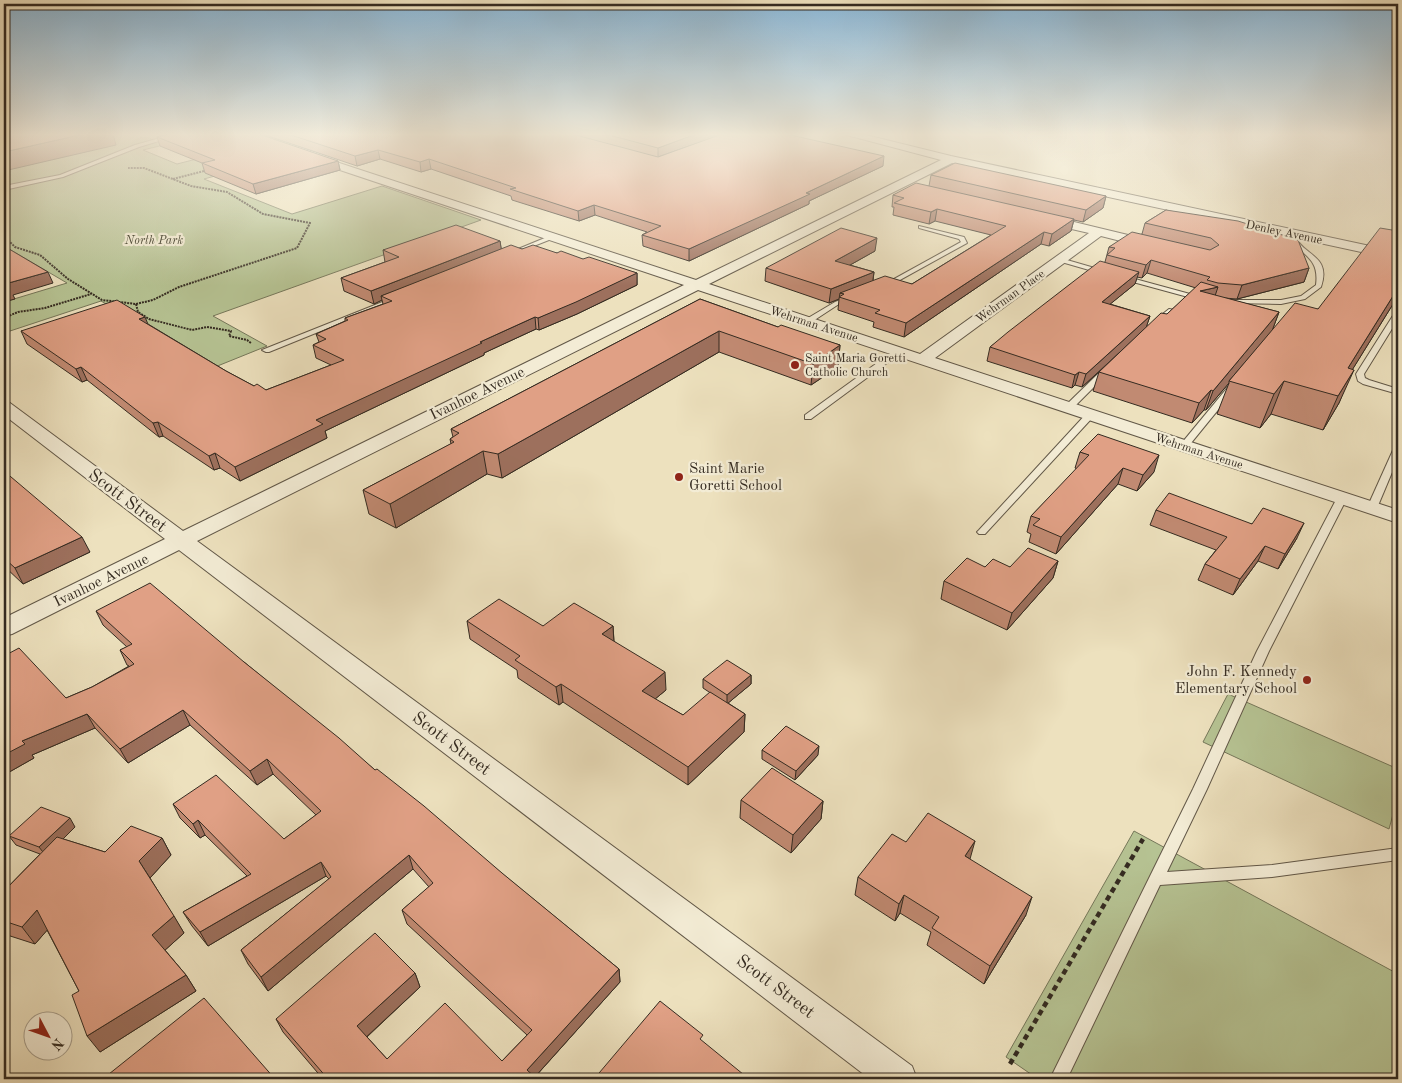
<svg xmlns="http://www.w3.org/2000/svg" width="1402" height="1083" font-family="'Old Standard TT',serif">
  <rect width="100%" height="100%" fill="#ede1be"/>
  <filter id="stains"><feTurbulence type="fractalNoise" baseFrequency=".004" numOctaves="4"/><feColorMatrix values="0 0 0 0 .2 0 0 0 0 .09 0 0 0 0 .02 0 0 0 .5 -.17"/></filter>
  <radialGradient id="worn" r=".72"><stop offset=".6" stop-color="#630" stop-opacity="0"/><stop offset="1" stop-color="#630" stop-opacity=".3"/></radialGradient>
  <g fill="#b6c393" stroke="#75775a">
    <polygon points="20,134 209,134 143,150 177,164 259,143 292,155 204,179 292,214 382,186 481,220 213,316 267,346 215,367 101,301 4,333 4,302 67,283 4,246 4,138"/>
    <polygon points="1228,694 1398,769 1398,796 1389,829 1203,742"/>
    <polygon points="1134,831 1398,974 1398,1079 1038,1079 1006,1057"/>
  </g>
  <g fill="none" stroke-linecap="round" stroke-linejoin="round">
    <polygon fill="#74817f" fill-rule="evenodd" points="1392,134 1397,134 1398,137"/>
    <defs>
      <g id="lane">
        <polygon points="174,134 182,134 139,147 63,177 4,190 4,186 60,175 135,145"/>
        <polygon points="919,226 964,237 967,243 889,286 885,286 885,284 961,242 959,239 919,228"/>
        <polygon points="552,235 555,237 554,238 511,255 506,254"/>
        <path d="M1291,236H1295C1303,256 1332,255 1321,287L1305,299L1281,304L1229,303V301L1231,300H1281L1301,296L1316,285C1319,262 1308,257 1292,243Z"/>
        <polygon points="1060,258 1105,271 1106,272 1103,274 1058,261 1058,259"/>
        <polygon points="1124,276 1201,297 1202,298 1199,300 1122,279 1122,277"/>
        <polygon points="850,296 852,297 852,299 839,304 810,323 803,321 835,302"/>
        <polygon points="395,297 397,298 397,300 269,352 266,352 262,350"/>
        <polygon points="1169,309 1175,310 1160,325 1154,325 1154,321"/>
        <polygon points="1398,312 1398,319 1364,374 1365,378 1369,380 1398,389 1398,394 1363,384 1358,381 1356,374 1394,314"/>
        <polygon points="895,350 901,350 902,352 811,419 805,419 805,415"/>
        <polygon points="1102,370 1105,370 1109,372 1071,410 1065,410 1065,406"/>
        <polygon points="1228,387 1231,387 1235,389 1187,448 1181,448 1180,446 1181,444"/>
        <polygon points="1090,412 1094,415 1093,417 985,534 979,534 977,532 979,530 1087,413"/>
        <polygon points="1398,445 1398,458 1377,508 1375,510 1369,510 1367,508 1394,448"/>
        <polygon points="1342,495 1347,498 1269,651 1207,789 1167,872 1272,865 1398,848 1398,860 1272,877 1160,885 1067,1079 1050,1079 1193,789 1257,651 1337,498"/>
      </g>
      <polygon id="street" points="843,134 862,134 951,156 1398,252 1398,260 952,163 709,284 920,354 1089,233 1041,222 1039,219 1041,216 1045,215 1157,242 1159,245 1152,249 1101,236 935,358 1398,510 1398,523 698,290 197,541 912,1066 917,1079 870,1079 179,550 12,634 4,636 4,618 165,539 4,415 4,402 10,403 183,531 684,285 310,160 309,158 310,156 318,156 696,280 941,160"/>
    </defs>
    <use href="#lane" stroke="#625848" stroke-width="2"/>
    <use href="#street" stroke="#625848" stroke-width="2"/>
    <g stroke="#342b21" stroke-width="2" stroke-dasharray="2 1" stroke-linecap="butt">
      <polyline points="173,179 208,170"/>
      <polyline points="4,236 15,247 40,255 68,279 102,300 136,304 153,300 179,287 297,248 310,223 263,214 227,192 191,186 144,168 128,168"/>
      <polyline points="136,304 138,312 149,319 192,330 207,327 231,331 229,336 247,340 251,343"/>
      <polyline points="4,318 18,312 45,308 91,294"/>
    </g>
    <polyline stroke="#342b21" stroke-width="4.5" stroke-dasharray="5.5 4" stroke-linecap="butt" points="1010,1064 1143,839"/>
    <use href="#lane" fill="#f3ecd5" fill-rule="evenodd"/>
    <use href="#street" fill="#f3ecd5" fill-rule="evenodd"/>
  </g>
  <g fill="#c18a72" stroke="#342b21" fill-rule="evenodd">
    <polygon points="262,134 786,134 883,166 809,201 809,204 689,261 643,246 642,235 647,232 595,215 579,221 512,200 511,196 431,169 421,172 380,159 357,166"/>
    <polygon points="157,137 338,161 340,170 256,194 205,173 202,163 160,146"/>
    <polygon points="931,175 1106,196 1103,208 1083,222 1074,220 1071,231 1049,246 1041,244 904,337 873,327 874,322 838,310 839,299 829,303 765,281 766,268 875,251 850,265 874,272 873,281 912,284 991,235 935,221 929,224 893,215 894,207 892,207 893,195 929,186"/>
    <path d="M1166,210L1309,268L1304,282L1237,299L1224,298L1279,312L1272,331L1318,309L1398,231V296L1352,370L1339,403L1323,430L1271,414L1260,428L1217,414L1229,383L1206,410H1204L1192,423L1093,391L1099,372L1082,387L1075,385L1072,388L987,361L990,347L1105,262L1109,247L1142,234L1145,223ZM1147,273L1196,288L1167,314L1146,327L1150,316L1110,304L1135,284L1137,277L1142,278Z"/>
    <polygon points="500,241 501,249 522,249 557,253 637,273 637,285 577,314 539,330 536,329 484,353 484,355 325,431 327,438 240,481 220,468 214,470 163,436 159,437 87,380 82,382 27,344 21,331 148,324 226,371 254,386 266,390 331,365 316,358 313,345 319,342 316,334 345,321 345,318 383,304 382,300 374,304 344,291 341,278 385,262 383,250"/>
    <polygon points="700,299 778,327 840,345 838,367 811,385 719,352 502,478 487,474 396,528 369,514 363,490 451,444 450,439 453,437 451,429"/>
    <polygon points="1080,452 1154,472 1137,491 1118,484 1056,554 1029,542 1031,534 1027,532 1031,516 1077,469 1075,468"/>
    <polygon points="4,471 90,552 23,584 4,566"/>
    <polygon points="1156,510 1252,524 1297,538 1278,569 1258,561 1233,595 1198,580 1205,564 1216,550 1150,525"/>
    <polygon points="1058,561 1053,578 1007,630 941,599 944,581 985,567 1010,567"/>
    <polygon points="96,611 244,662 375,770 619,969 620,982 535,1077 537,1079 323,1079 283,1032 276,1019 415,973 420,987 367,1037 387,1059 502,1061 527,1035 407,924 402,910 429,887 413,869 268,991 248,964 241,950 329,879 326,876 208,946 192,926 183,912 247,876 205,835 200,838 180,818 173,804 284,839 316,815 273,774 257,785 190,725 128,763 95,728 32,755 34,758 4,775 4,656 66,698 92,687 129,666 127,665 120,650 127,647 103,625"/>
    <polygon points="467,621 543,626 613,626 614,641 666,690 655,699 683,715 712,694 703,688 703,679 751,675 751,684 728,703 745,714 744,732 688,785 563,702 559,705 518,678 517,670 470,639"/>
    <polygon points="762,750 818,755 795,780 762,759"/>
    <polygon points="741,800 823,801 821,819 791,853 740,818"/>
    <polygon points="75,827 63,839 105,852 162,838 171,855 150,878 184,933 165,950 186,975 196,991 100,1052 79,991 47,930 35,944 4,934 4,891 40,854 16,845 9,836"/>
    <polygon points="906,842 970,859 1026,915 984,984 927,945 931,932 900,913 895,921 855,895 858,877"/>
  </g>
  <g fill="#9d705d" stroke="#342b21">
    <polygon points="84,134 113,134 116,145 4,171 4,152"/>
    <polygon points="696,134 723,134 658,157 658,148"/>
    <polygon points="378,150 380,159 357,166 355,156"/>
    <polygon points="884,156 883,166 809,201 809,204 689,261 689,249 806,193"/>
    <polygon points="429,159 431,169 421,172 420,162"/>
    <polygon points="338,161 340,170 256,194 253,184"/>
    <polygon points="1106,196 1103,208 1083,222 1086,210"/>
    <polygon points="594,205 595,215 579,221 578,211"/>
    <polygon points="937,209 935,221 929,224 931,212"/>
    <polygon points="1074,219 1071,231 1049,246 1052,234"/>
    <polygon points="1044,232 1041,244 904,337 906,323"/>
    <polygon points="877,238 875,251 834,274 835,261"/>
    <polygon points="500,241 502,253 381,296 382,300 374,304 371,291"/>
    <polygon points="1151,260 1147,273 1142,278 1146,265"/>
    <polygon points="1309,268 1304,282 1237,299 1242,285"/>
    <polygon points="48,272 53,283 13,295 15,299 4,302 4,289 5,284"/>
    <polygon points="874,272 872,286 844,294 840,293 839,299 829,303 831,289"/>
    <polygon points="1139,272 1135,284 1098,314 1102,302"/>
    <polygon points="637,273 637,285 577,314 539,330 538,318"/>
    <polygon points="1218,287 1212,305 1200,291"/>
    <polygon points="1398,288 1398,296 1336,396 1348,368"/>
    <polygon points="1279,312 1272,331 1229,381 1229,383 1206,410 1213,391"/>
    <polygon points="1150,316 1146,328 1082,387 1086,374"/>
    <polygon points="145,317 150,329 139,319"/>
    <polygon points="535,317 536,329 484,353 484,355 325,431 327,438 240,481 235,467 316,420 480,342"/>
    <polygon points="719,331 719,352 502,478 498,454"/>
    <polygon points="840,345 838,367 811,385 813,364"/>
    <polygon points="81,367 87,380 82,382 76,369"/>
    <polygon points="1354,370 1339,403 1323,430 1338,396"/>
    <polygon points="1079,372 1075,385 1072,388 1075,375"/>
    <polygon points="1284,381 1271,414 1260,428 1274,394"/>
    <polygon points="1211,390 1204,410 1192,423 1199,403"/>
    <polygon points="158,422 163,436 159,437 153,423"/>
    <polygon points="483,451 487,474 396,528 390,504"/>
    <polygon points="215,453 220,468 214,470 209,456"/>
    <polygon points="1159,455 1154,472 1137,491 1143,475"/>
    <polygon points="1123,468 1118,484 1056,554 1061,537"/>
    <polygon points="1304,523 1297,538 1278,569 1285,554"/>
    <polygon points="82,537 90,552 23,584 15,568"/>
    <polygon points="1265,546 1258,561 1233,595 1240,579"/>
    <polygon points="1058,561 1053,578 1007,630 1012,613"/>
    <polygon points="613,626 614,644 602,634"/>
    <polygon points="665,672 666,690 643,709 642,691"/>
    <polygon points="751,675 751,684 727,704 727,695"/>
    <polygon points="561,684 563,702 559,705 556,687"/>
    <polygon points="183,710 190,725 128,763 120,749"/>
    <polygon points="87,714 95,728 32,755 34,758 4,775 4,755 22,741"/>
    <polygon points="745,714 744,732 688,785 688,767"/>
    <polygon points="819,746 818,755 795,780 796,771"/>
    <polygon points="267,759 273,774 257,785 250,771"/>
    <polygon points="823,801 821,819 791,853 793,835"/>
    <polygon points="70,818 75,827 46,856 39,847"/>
    <polygon points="198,820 205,835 200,838 193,824"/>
    <polygon points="162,838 171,855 150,878 139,861"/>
    <polygon points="975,841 970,859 965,856"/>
    <polygon points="409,855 413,869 268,991 261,977"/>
    <polygon points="321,862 326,876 208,946 200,932"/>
    <polygon points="904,895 900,913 895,921 899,904"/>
    <polygon points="1032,897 1026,915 984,984 990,966"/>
    <polygon points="37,910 50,927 35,944 22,927"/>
    <polygon points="174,916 184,933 163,952 152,935"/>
    <polygon points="619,969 620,982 533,1079 527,1070"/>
    <polygon points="415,973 420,987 363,1040 357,1026"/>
    <polygon points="186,975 196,991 100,1052 87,1036"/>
  </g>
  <g fill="#e0a085" stroke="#342b21">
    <polygon points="4,134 84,134 4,152"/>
    <polygon points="169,134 259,134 338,161 253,184 202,163 215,160 157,137"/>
    <polygon points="288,134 572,134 658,157 722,134 786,134 884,156 806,193 810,194 689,249 642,235 661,226 594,205 578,211 510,189 516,188 429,159 420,162 378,150 355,156"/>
    <polygon points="605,134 696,134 658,148"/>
    <polygon points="955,163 1106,196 1086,210 931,175"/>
    <polygon points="916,183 1074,219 1052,234 1044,232 906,323 875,313 880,310 839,297 844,294 840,293 885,276 912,284 1006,226 937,209 931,212 894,203 904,198 893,195"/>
    <polygon points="1166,210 1238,221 1298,240 1309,268 1242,285 1218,283 1207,280 1210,277 1151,260 1146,265 1107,255 1115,248 1109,247 1132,232 1210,250 1219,245 1211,238 1145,223"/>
    <polygon points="456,225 500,241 371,291 341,278 399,257 383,250"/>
    <polygon points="841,228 877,238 835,261 874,272 831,289 766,268"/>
    <polygon points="1380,228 1398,231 1398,288 1348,368 1354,370 1338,396 1284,381 1274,394 1229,381 1295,303 1318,309"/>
    <polygon points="511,245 522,249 533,245 557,253 561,251 583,259 589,257 637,273 576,302 538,318 535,317 480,342 482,343 316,420 323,424 235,467 215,453 209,456 158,422 153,423 81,367 76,369 21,331 117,300 145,317 139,319 226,371 254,386 257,384 266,390 344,360 313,345 326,339 316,334 348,320 345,318 392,301 381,296"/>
    <polygon points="4,246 48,272 5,284 9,287 4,289"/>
    <polygon points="1100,261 1139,272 1102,302 1150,316 1086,374 1079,372 1075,375 990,347 1008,332"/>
    <polygon points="1201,282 1218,287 1200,291 1279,312 1213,391 1211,390 1199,403 1099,372 1161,313 1167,314"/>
    <polygon points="700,299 778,327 781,325 840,345 813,364 719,331 498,454 483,451 390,504 363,490 454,442 450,439 459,433 451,429"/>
    <polygon points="1098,434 1159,455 1143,475 1123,468 1061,537 1033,525 1040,519 1031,516 1089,455 1080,452"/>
    <polygon points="4,471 82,537 15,568 4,558"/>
    <polygon points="1169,493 1252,524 1263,508 1304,523 1285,554 1265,546 1240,579 1205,564 1227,537 1156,510"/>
    <polygon points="1028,548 1058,561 1012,613 944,581 967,558 985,567 993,559 1010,567"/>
    <polygon points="150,583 244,662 339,738 375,770 377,769 424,806 502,873 619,969 527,1070 537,1079 328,1079 276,1019 375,933 415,973 357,1026 387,1059 445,1003 502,1061 532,1030 402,910 433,883 409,855 261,977 241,950 331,877 321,862 200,932 183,912 251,874 198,820 193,824 173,804 216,775 284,839 321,811 267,759 250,771 183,710 120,749 87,714 22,741 25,744 4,755 4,656 19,648 66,698 92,687 134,664 120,650 132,644 96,611"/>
    <polygon points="499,599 543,626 574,603 613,626 602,634 665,672 642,691 683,715 710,692 745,714 688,767 561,684 556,687 515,660 520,656 467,621"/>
    <polygon points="727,660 751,675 727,695 703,679"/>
    <polygon points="786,726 819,746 796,771 762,750"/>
    <polygon points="772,768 823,801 793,835 741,800"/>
    <polygon points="41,807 70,818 39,847 9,836"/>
    <polygon points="928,813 975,841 965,856 1032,897 990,966 932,928 939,917 904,895 899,904 858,877 892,834 906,842"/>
    <polygon points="131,826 162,838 139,861 174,916 152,935 186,975 87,1036 72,995 79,991 37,910 22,927 4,921 4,891 57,837 105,852"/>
    <polygon points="204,998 275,1079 105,1079 104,1078"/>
    <polygon points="660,1001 703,1035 700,1039 749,1079 594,1079"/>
  </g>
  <linearGradient id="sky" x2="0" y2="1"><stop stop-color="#8ab7d7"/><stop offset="0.47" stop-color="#f7f2e2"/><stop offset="1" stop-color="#f7f2e2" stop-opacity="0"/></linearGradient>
  <rect width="1402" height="286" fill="url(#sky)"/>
  <g fill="#8f2418" stroke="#f3ecd5" stroke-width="2">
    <circle cx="795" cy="365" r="5"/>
    <circle cx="679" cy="477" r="5"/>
    <circle cx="1307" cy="680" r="5"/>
  </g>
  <g text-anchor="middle" stroke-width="4.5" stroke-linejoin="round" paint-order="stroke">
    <g font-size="12" fill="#342b21" stroke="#f3ecd5">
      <text transform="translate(1284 232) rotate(12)" y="4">Denley Avenue</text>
      <text transform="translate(1010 296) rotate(-36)" y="4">Wehrman Place</text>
      <text transform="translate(814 324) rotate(18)" y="4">Wehrman Avenue</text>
      <text transform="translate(1199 451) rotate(18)" y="4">Wehrman Avenue</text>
    </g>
    <g font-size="12" font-style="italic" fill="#54513e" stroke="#f3ecd5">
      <text x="154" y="244">North Park</text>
    </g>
    <g font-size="12" fill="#342b21" stroke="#f3ecd5" text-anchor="start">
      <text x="805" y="362">Saint Maria Goretti<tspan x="805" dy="14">Catholic Church</tspan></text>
    </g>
    <g font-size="15" fill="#342b21" stroke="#f3ecd5">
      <text transform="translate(477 393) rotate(-26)" y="5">Ivanhoe Avenue</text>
      <text transform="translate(101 580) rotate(-26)" y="5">Ivanhoe Avenue</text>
    </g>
    <g font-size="15" fill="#342b21" stroke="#f3ecd5" text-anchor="start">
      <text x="689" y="473">Saint Marie<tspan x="689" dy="17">Goretti School</tspan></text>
      <text x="1297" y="676" text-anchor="end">John F. Kennedy<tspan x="1297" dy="17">Elementary School</tspan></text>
    </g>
    <g font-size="18" fill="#342b21" stroke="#f3ecd5">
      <text transform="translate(128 500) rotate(37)" y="6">Scott Street</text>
      <text transform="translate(452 743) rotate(37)" y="6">Scott Street</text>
      <text transform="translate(776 986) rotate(37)" y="6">Scott Street</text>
    </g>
  </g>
  <rect width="1402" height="1083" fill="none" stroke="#ede1be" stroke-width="20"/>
  <rect x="5" y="5" width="1392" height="1073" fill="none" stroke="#342b21" stroke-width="2.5"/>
  <rect x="10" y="10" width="1382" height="1063" fill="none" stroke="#342b21"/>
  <g transform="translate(48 1036) rotate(131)"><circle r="24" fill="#f3ecd5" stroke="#a79f8d"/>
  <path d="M0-4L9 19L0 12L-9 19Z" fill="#8f2418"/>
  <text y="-8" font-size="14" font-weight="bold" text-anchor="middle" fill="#342b21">N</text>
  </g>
  <rect width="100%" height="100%" filter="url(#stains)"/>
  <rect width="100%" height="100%" fill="url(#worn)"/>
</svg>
